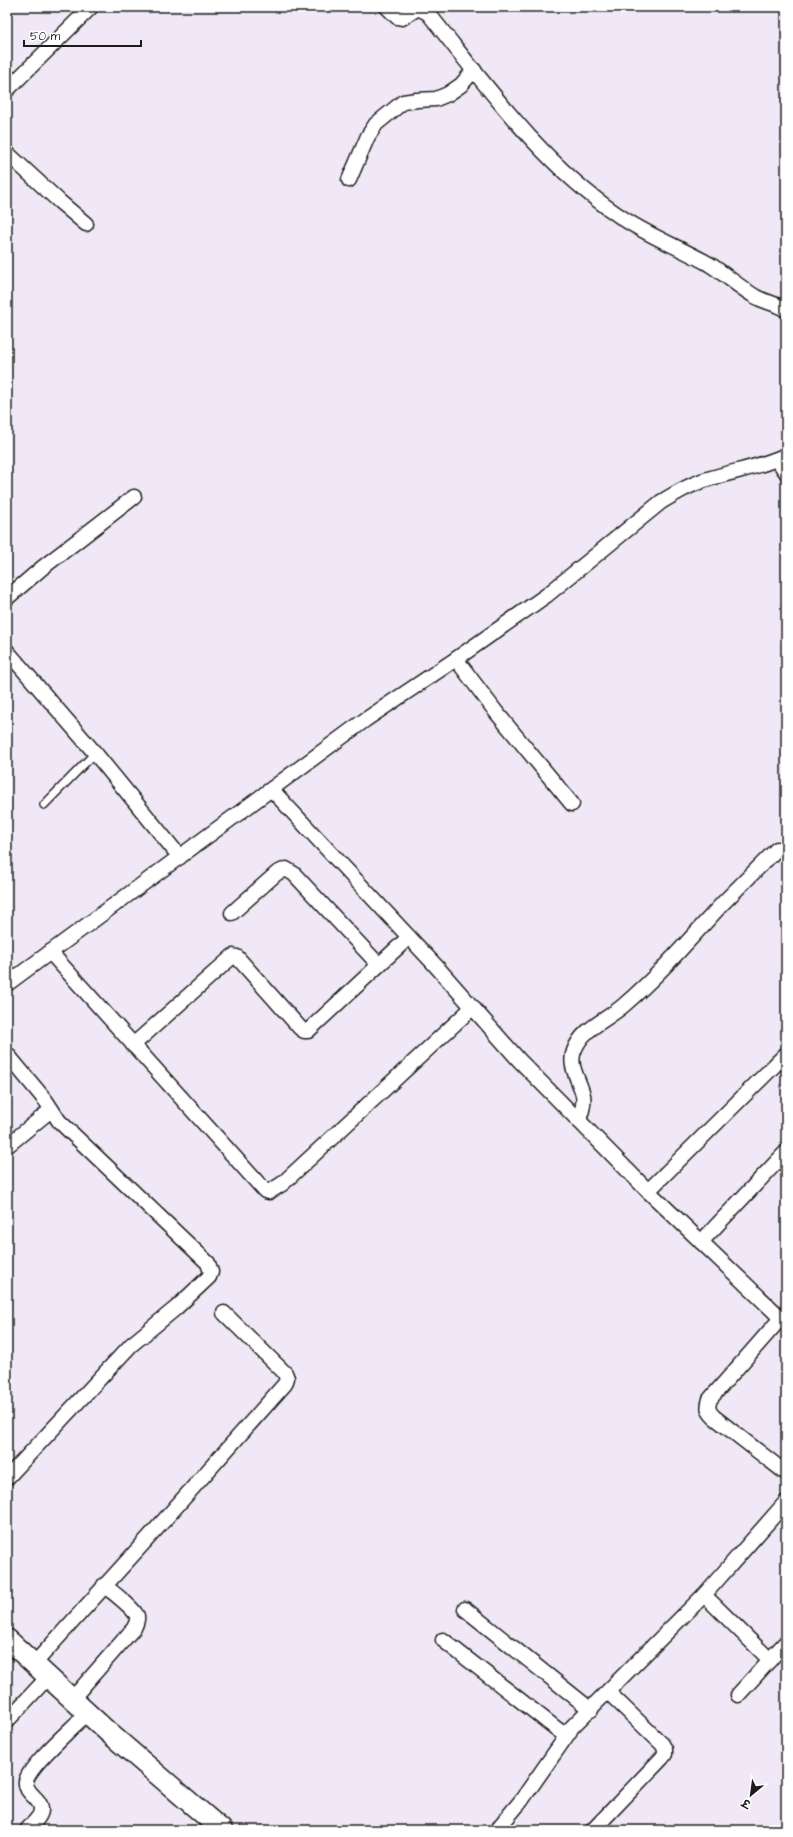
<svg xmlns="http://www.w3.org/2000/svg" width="793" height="1837" font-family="'Architects Daughter','Playpen Sans Deva',sans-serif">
  <rect width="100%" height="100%" fill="#f0e8f6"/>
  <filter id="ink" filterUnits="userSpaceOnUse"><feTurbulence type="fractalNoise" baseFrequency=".025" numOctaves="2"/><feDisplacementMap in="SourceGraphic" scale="8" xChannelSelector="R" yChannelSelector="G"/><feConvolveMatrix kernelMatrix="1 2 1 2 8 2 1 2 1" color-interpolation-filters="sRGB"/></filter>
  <g filter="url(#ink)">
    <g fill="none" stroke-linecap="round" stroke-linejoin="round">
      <!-- lane casing -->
      <g stroke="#1c1c1c" stroke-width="10">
        <g id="lane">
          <polyline points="774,461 786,478"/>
          <polyline points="44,805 95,753"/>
        </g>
      </g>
      <!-- street casing -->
      <g stroke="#1c1c1c" stroke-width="17">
        <g id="street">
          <path d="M387,7L397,17L402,18L418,8L428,13C486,85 541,163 618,215C646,235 679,247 709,264C725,274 739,287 756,297C765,302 778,304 786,310"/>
          <polyline points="7,90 91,7"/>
          <polyline points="7,153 60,202 86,224"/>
          <polyline points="349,180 368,136 376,124 403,102 417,100 436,99 448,94 461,85 474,70"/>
          <polyline points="7,598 42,568 134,497"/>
          <polyline points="7,651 95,753 180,857"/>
          <polyline points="456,659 496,712 572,804"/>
          <polyline points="272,790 436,966 519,1060 648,1191 781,1318 786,1314"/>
          <polyline points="232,913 277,873 286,869 294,874 379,965"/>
          <polyline points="50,952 265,1191 269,1192 282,1184 473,1007"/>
          <path d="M7,984L365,720L456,659L547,595L661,502C676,493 691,484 708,479C734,471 761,467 786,455"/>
          <polyline points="133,1045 233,956 237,957 300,1028 304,1031 308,1031 409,937"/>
          <polyline points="7,1054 46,1101 59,1121 208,1263 211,1272 209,1277 176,1308 131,1345 7,1478"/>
          <path d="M579,1121C581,1113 585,1104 583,1095C580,1081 568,1066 574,1051C583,1027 606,1021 624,1005C660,974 691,938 723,903C741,885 759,867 777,849"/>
          <polyline points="7,1146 51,1110"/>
          <polyline points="648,1191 786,1054"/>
          <polyline points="701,1242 786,1152"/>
          <path d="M781,1318L710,1399C707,1408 708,1411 714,1417L786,1473"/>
          <polyline points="704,1595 770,1660"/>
          <polyline points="465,1609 591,1710"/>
          <polyline points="443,1640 562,1733 566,1733 704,1595 786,1502"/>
          <polyline points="34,1664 159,1526 285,1384 287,1378 285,1373 224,1313"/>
          <polyline points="738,1695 786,1642"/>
          <path d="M72,1699L134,1628C136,1624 138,1620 137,1616C133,1607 112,1592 104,1585"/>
          <polyline points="7,1721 48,1677"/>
          <polyline points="500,1826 521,1801 570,1731"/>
          <path d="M27,1830C31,1825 41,1817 41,1810C42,1798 24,1794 26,1781C30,1764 74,1727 87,1713"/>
          <polyline points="593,1830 662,1758 665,1754 665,1749 662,1744 608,1692"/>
        </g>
      </g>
      <!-- secondary casing -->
      <g stroke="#1c1c1c" stroke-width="23">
        <polyline id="secondary" points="7,1639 108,1732 222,1830"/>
      </g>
      <!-- lane -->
      <use href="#lane" stroke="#fff" stroke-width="7"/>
      <!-- street -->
      <use href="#street" stroke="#fff" stroke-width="14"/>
      <!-- secondary -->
      <use href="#secondary" stroke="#fff" stroke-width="20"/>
    </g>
  </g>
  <!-- margin -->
  <rect width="793" height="1837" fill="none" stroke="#fff" stroke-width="24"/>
  <rect x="12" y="12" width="769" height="1813" fill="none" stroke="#1c1c1c" stroke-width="1.5" filter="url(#ink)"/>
  <!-- north arrow -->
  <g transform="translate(751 1795) rotate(209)" stroke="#ffffff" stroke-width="3" paint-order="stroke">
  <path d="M0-3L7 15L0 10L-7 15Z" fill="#1c1c1c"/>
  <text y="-6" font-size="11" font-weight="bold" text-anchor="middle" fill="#1c1c1c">उ</text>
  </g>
  <!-- scale -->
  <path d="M24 40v6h117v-6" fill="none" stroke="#1c1c1c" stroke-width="2"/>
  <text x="30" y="40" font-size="12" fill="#1c1c1c" stroke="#ffffff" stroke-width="3" paint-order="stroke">50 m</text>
</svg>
